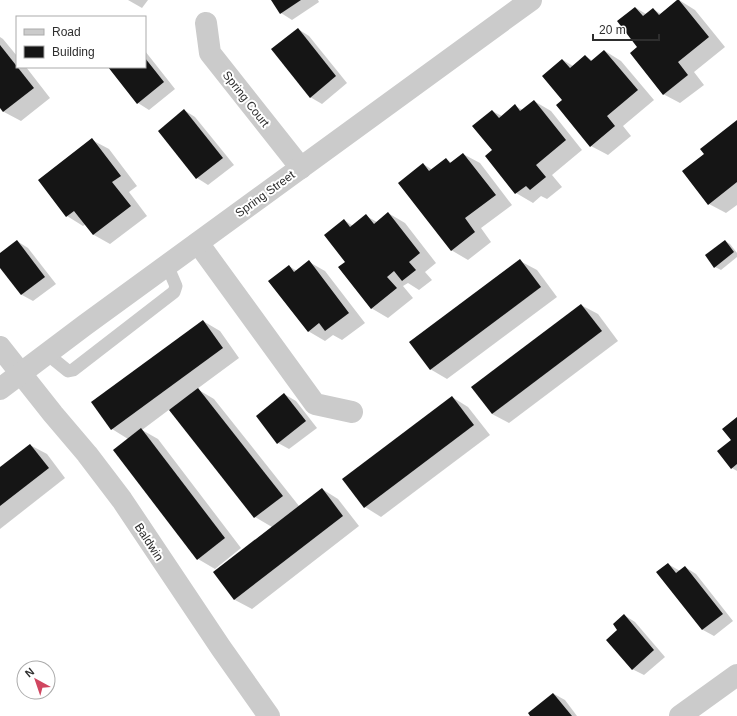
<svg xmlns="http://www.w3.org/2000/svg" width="737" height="716" font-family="Arial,sans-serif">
  <rect width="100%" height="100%" fill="#fff"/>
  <!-- shadow -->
  <g fill="#0003">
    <polygon points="128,0 148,0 142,8"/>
    <polygon points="272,0 318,0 319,2 292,20 281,13"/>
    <polygon points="679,0 695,10 725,47 694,72 704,85 680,103 663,94 639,47 636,8 646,14 653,9 661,14"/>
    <polygon points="298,29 309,36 347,83 322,104 310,97"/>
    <polygon points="0,37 3,39 17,56 17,67 26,67 50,98 21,121 4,112 0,107"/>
    <polygon points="145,51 175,89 149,110 138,103 109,67 145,67"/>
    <polygon points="605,51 621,61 654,100 623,126 631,136 608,155 591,146 563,100 563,60 573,66 585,56 593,61"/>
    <polygon points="534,101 551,111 582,150 552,175 562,187 547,199 541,196 533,203 516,193 493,150 492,111 502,116 515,106 523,110"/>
    <polygon points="184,110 195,117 234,165 208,185 197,178"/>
    <polygon points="737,121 737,205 726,213 709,204 705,154"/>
    <polygon points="92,140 109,149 137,186 129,192 147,216 110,244 94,235 86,224 83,226 67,216"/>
    <polygon points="463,154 480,163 512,205 481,228 491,242 468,260 451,250 423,164 433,170 446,159 452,163"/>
    <polygon points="388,213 405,223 436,263 425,272 432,280 419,290 408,283 403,286 413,298 388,318 371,308 346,262 344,220 353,226 366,216 377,222"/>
    <polygon points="17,241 28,248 56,284 33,301 22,295 0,266 0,254"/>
    <polygon points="725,241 730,244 737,253 737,257 721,270 715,267"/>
    <polygon points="520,261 537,270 557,297 447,379 430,369"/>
    <polygon points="309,262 325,271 365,323 342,340 333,335 325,341 308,331 289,266 297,271"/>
    <polygon points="581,305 598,314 618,341 509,423 492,414"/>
    <polygon points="203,321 220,331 239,358 197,389 214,399 299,506 322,489 338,499 359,526 252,609 235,600 214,573 272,527 255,517 170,409 142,430 158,439 241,548 215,569 198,559 128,439 112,429 92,402"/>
    <polygon points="284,394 296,401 317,428 289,449 278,443"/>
    <polygon points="452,397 468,407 490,435 381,517 365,507"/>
    <polygon points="737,418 737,471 732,468 732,440"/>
    <polygon points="30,445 47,454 65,478 0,529 0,468"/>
    <polygon points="668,564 680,571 685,567 696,574 733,621 714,636 703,630"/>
    <polygon points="624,615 635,622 665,657 644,675 632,669 619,630"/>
    <polygon points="554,694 565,700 577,716 532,716"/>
  </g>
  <!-- building -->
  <g fill="#151515">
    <polygon points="271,0 301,0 280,14"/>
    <polygon points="677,0 679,0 709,37 678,62 688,75 663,95 630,53 637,47 617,21 635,7 643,16 653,8 659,15"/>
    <polygon points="298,28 336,76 310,98 271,49"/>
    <polygon points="0,45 34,88 3,112 0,108"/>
    <polygon points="604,50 638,90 607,116 615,126 590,147 556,105 562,100 542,76 562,59 570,68 585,55 591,61"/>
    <polygon points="145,58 164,82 137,104 108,67 145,67"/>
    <polygon points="534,100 566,140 536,165 546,177 530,190 526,186 515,194 485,156 492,150 472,126 492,110 499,118 515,104 520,111"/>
    <polygon points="184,109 223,158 196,179 158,131"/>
    <polygon points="737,120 737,182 708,205 682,171 704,154 700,149"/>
    <polygon points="92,138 121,176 112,182 131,206 93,235 74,211 66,217 38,180"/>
    <polygon points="463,153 496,195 465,218 475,232 451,251 398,183 423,163 429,171 446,158 450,163"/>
    <polygon points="388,212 420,253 409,262 416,270 402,281 394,271 387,277 397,288 371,309 338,267 345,262 324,235 344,219 350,227 366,214 374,224"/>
    <polygon points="17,240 45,277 21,295 0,268 0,253"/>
    <polygon points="725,240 734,252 714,268 705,255"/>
    <polygon points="520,259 541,287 430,370 409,342"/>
    <polygon points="309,260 349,313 325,331 319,323 308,332 268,281 289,265 294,272"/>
    <polygon points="581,304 602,331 492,414 471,387"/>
    <polygon points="203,320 223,348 111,430 91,402"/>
    <polygon points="198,388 283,496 254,518 169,410"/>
    <polygon points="284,393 306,421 277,444 256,416"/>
    <polygon points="452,396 474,425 364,508 342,479"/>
    <polygon points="737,417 737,464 731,469 717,451 731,440 722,429"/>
    <polygon points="141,428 225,538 197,560 113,450"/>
    <polygon points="30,444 49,468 0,506 0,467"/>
    <polygon points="322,488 343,516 234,600 213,572"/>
    <polygon points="668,563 676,573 685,566 723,614 702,630 656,572"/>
    <polygon points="624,614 654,650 632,670 606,640 617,630 613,624"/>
    <polygon points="553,693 572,716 530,716 528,713"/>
  </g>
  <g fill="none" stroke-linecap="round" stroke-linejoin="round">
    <!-- service -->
    <polyline stroke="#cbcbcb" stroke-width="13" points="47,354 68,371 73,370 174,292 176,286 167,265"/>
    <!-- minor -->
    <g stroke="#cbcbcb" stroke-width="22">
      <polyline points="206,23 210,53 301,168"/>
      <polyline points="198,243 315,404 352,412"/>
      <polyline points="0,347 53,414 87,454 122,500 221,648 269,716"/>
      <polyline points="0,389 85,325 531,0"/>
      <polyline points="680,716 737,675"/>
    </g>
  </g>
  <g text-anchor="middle" stroke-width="4" stroke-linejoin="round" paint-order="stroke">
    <!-- street labels -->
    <g font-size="12" fill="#2e2e2e" stroke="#fff">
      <text transform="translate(246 99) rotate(52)" y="4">Spring Court</text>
      <text transform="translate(265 194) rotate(-36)" y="4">Spring Street</text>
      <text transform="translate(149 542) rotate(57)" y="4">Baldwin</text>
    </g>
  </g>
  <!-- legend -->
  <rect x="16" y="16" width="130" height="52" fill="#ffffff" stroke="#ababab"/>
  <rect x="24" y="29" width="20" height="6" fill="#cbcbcb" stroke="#ababab"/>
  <text x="52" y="36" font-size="12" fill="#2e2e2e">Road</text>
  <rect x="24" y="46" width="20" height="12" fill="#151515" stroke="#ababab"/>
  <text x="52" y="56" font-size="12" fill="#2e2e2e">Building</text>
  <!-- north arrow -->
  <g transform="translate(36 680) rotate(320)"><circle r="19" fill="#ffffff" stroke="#ababab"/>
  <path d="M0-3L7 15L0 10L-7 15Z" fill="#d04660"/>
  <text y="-6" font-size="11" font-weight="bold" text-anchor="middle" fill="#2e2e2e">N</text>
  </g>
  <!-- scale -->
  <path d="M593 34v6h66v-6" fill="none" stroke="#2e2e2e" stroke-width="2"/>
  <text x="599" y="34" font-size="12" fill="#2e2e2e" stroke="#ffffff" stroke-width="3" paint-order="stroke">20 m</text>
</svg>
